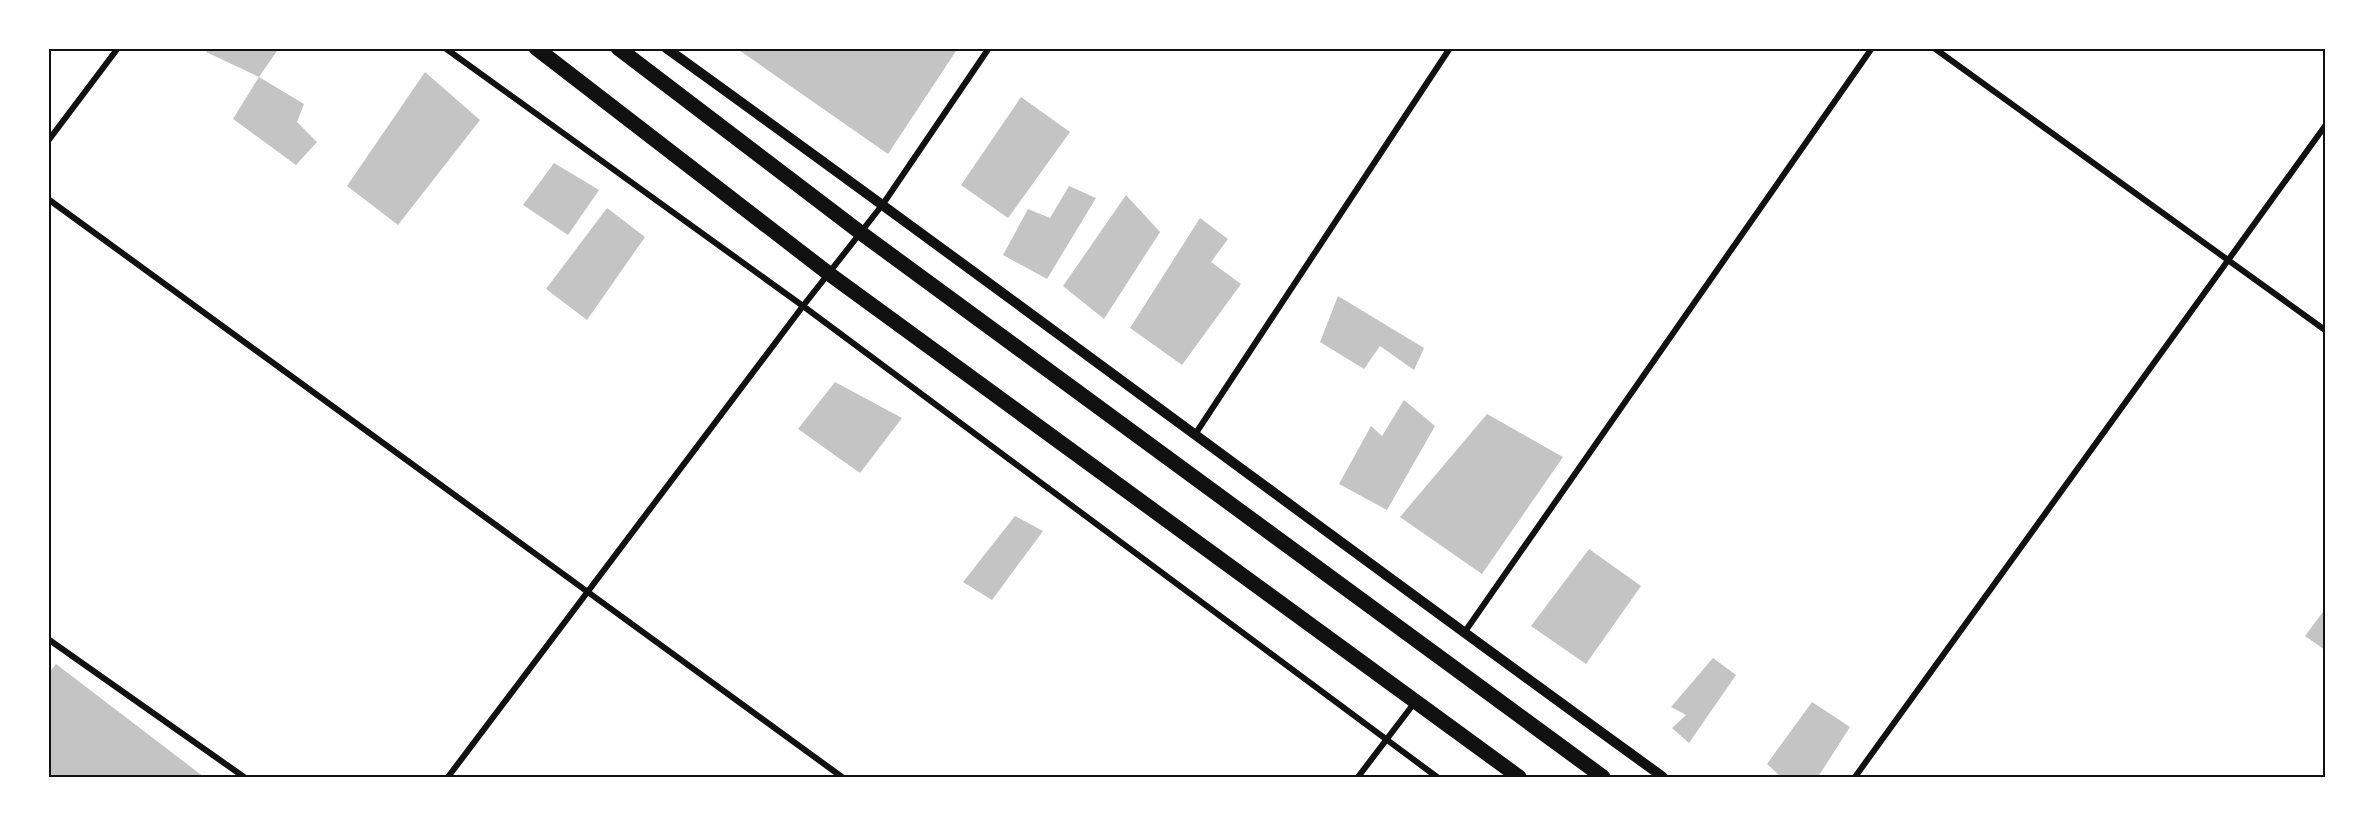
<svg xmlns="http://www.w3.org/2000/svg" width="2373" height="825" font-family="'Work Sans',sans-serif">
  <rect width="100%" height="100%" fill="#fff"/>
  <!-- building -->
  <g fill="#c4c4c4">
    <polygon points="210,48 279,48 259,77 206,52"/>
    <polygon points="736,48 958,48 888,154"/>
    <polygon points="425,72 480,120 398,225 347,186"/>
    <polygon points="259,77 304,104 297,122 317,142 296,165 233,119"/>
    <polygon points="1021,97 1070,132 1008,218 961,185"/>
    <polygon points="554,163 599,190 568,235 523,205"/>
    <polygon points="1069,186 1096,198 1047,279 1003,255 1028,209 1050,218"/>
    <polygon points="1126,195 1160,232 1104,319 1063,286"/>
    <polygon points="607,208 645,237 587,320 546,289"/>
    <polygon points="1200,218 1228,239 1211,262 1241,284 1182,365 1130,328"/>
    <polygon points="1338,296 1424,348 1414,370 1380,346 1364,369 1320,342"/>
    <polygon points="835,382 902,418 860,473 798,429"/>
    <polygon points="1404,400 1435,426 1387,510 1339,484 1371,426 1382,436"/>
    <polygon points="1487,414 1563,457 1482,574 1400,517"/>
    <polygon points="1015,516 1043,531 992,600 963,582"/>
    <polygon points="1589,549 1641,586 1586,664 1531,626"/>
    <polygon points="2325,609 2325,650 2305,636"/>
    <polygon points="1713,658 1736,675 1689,743 1672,728 1686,715 1671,707"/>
    <polygon points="56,664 204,777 48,777 48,674"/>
    <polygon points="1812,702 1850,727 1818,777 1781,777 1767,764"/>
  </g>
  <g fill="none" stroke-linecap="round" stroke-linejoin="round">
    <!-- minor -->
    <g stroke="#111" stroke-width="6">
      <polyline points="445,48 803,306 1437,777"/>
      <polyline points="1934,48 2325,330"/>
      <polyline points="48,141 118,48"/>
      <polyline points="48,199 842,777"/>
      <polyline points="1196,433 1450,48"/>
      <polyline points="1464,633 1872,48"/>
      <polyline points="48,639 244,777"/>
      <polyline points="448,777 803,306 883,204 989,48"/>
      <polyline points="1358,777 1415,702"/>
      <polyline points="1855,777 2325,126"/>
    </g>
    <!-- tertiary -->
    <path stroke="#111" stroke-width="10" d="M666,48C1000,288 1329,536 1663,777"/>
    <!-- primary -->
    <g stroke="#111" stroke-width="15">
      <polyline points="536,48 828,273 1519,777"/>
      <polyline points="618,48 861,233 1603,777"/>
    </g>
  </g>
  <!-- border -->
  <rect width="2373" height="825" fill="none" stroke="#ffffff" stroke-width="99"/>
  <rect x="50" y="50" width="2274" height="726" fill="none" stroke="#111" stroke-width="2"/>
</svg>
